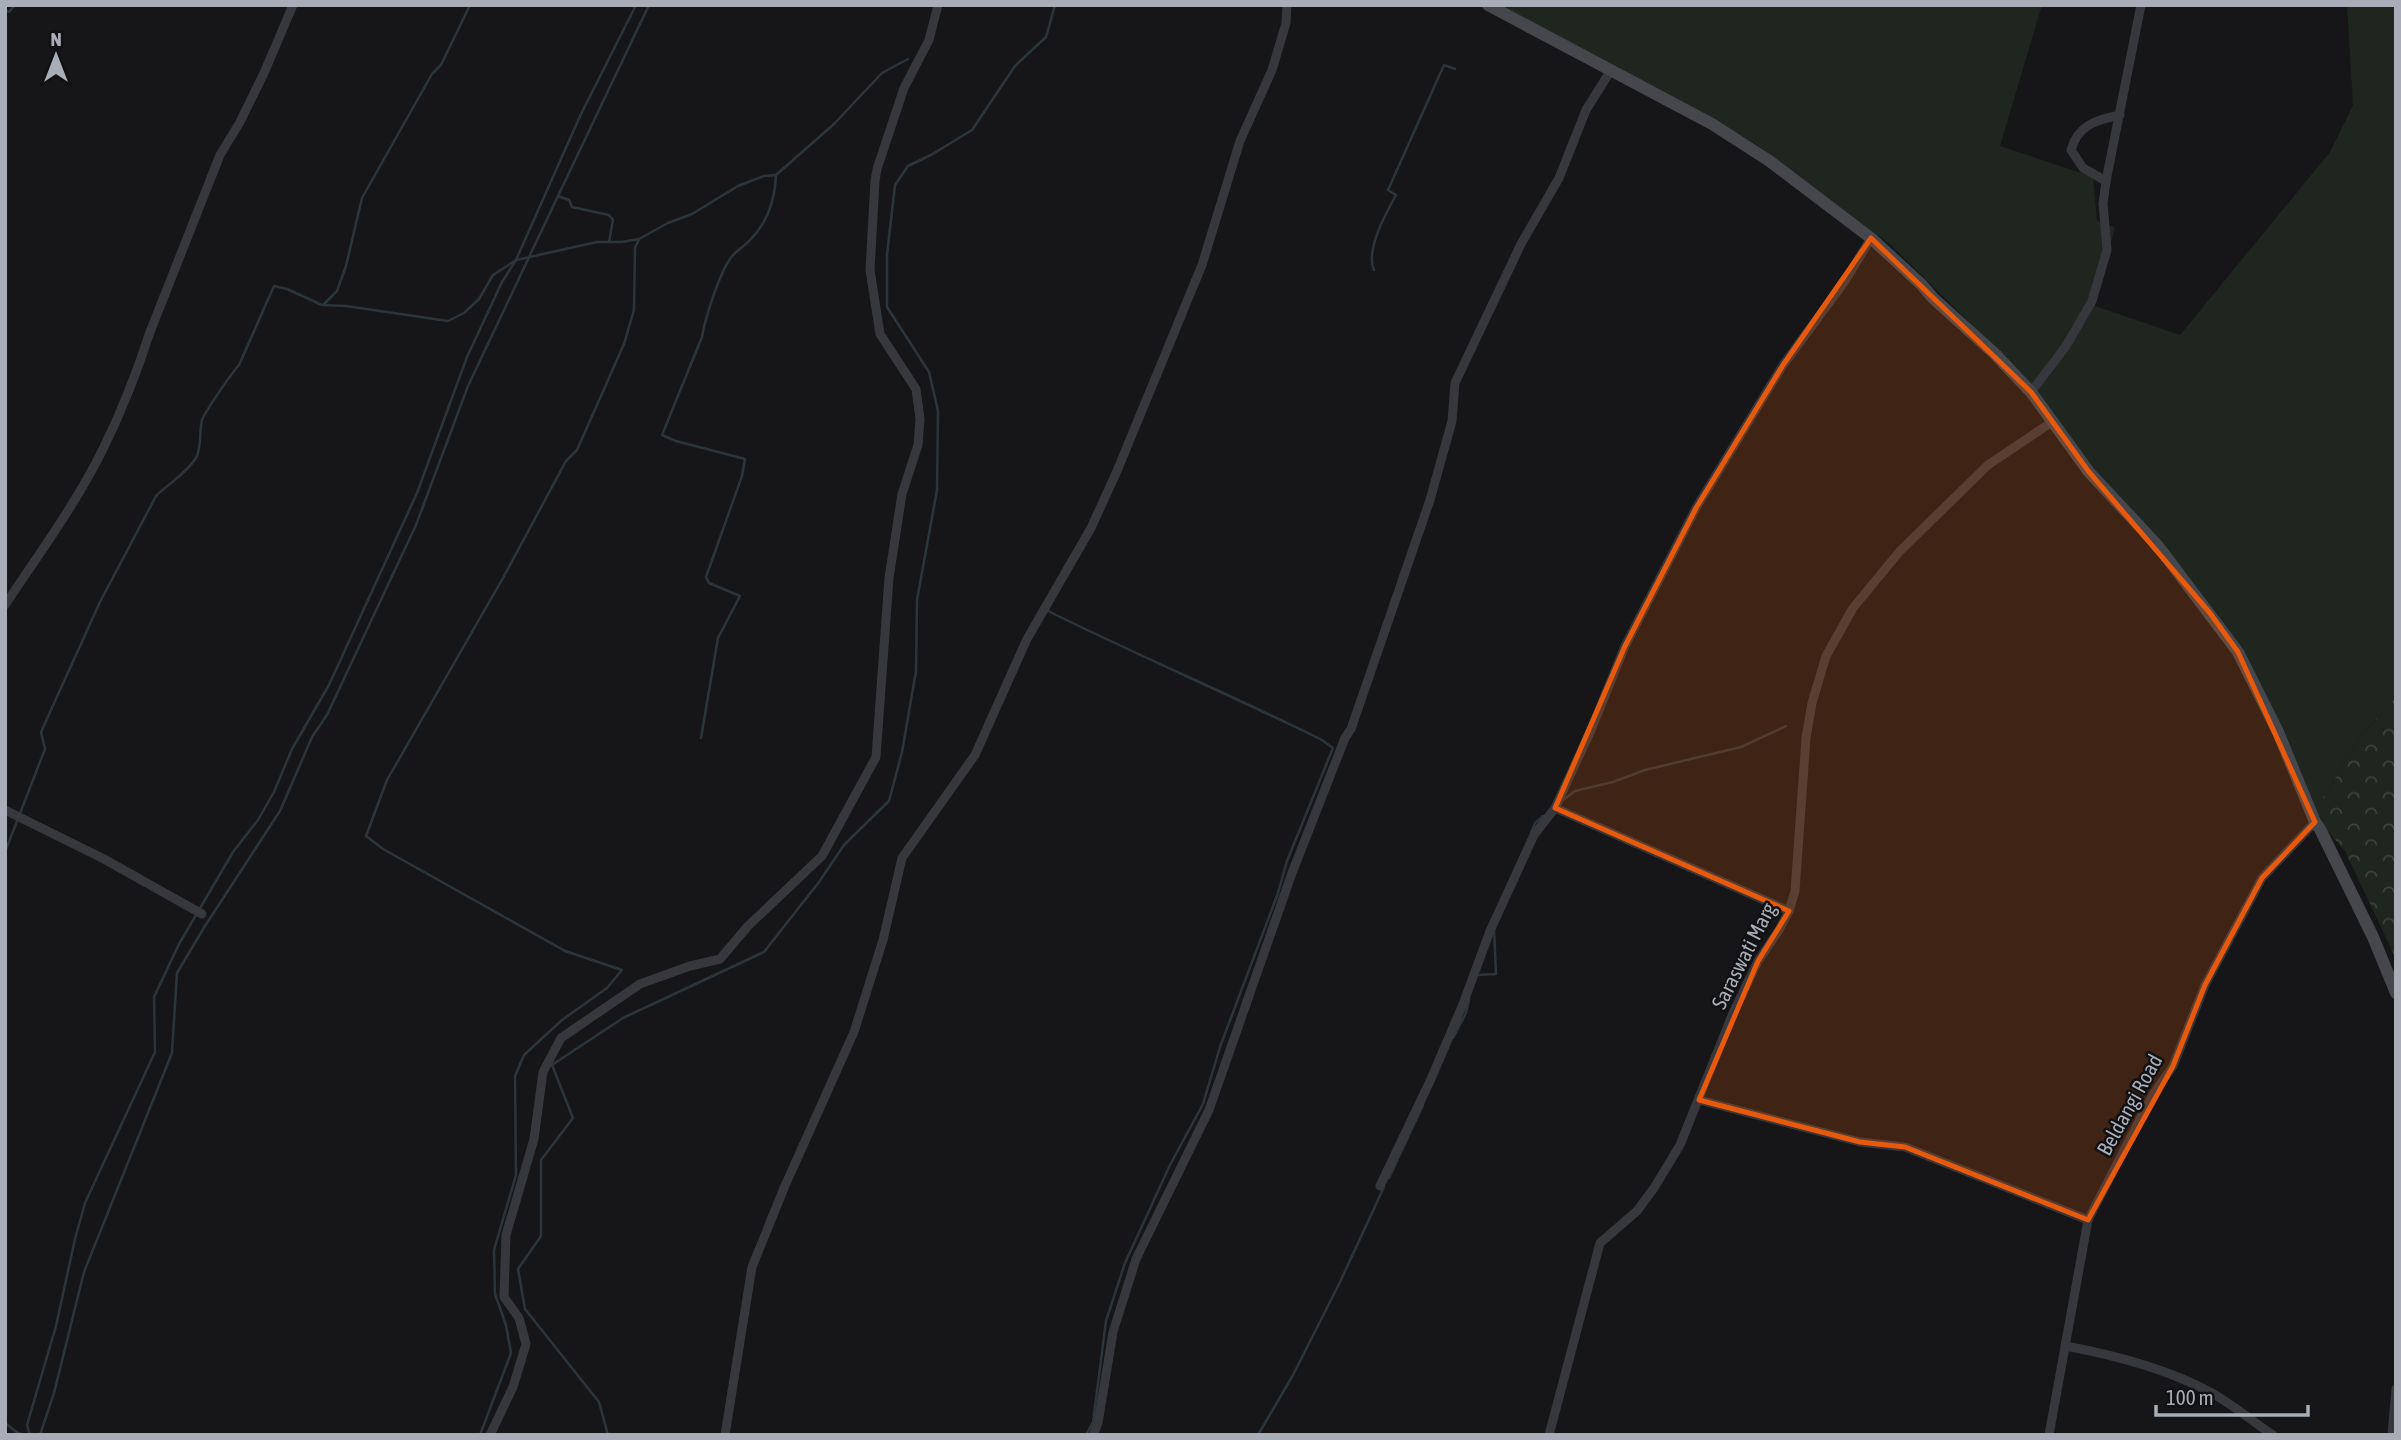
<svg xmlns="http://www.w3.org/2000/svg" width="2401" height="1440" font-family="'Asap Condensed',sans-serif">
  <defs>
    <pattern id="forest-crowns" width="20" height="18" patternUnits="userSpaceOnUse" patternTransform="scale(1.75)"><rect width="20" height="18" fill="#1e261f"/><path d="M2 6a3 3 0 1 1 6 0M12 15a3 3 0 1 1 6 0" fill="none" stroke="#3c433d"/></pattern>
  </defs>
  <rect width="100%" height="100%" fill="#161618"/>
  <!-- grass -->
  <polygon fill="#1e261f" points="1488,5 2042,5 2000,146 2093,177 2097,221 2115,227 2095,306 2180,335 2330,152 2353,105 2347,5 2396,5 2396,697 2361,736 2313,814 2251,672 2185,577 1976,329 1891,245 1757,145 1685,103"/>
  <!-- forest -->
  <polygon fill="url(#forest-crowns)" points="2396,697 2396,959 2345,851 2313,814 2361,736"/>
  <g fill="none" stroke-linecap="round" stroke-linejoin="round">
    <!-- stream -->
    <g stroke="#2c353c" stroke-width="2.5">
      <polyline points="5,10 9,12 15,5"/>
      <polyline points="609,242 613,220 609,215 572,207 569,200 558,196 649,5"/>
      <path d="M1374,270C1365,251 1386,213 1396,195L1388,190L1444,65L1455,69"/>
      <polyline points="324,304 337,291 346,266 362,198 432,74 441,65 470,5"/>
      <path d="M1048,611C1139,656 1231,695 1322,740L1333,748L1287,861L1278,893L1220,1047L1203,1104L1170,1165L1125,1263L1106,1321L1093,1422L1086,1435"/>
      <path d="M701,738L718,638L740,596L709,583L706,577L742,476L745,459L676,441L662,435L702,337C705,318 719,275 730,259C734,252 744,247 750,240C767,223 775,199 776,175"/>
      <polyline points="1562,801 1575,791 1613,782 1645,770 1741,747 1786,726"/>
      <polyline points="1531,833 1535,823 1543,816"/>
      <path d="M5,852L45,749L41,732L100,602L156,496C169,483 186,474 196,458C202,447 199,432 202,420C206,410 231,374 239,365L274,286L287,289L322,305L346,306L448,321L464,313L479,299L493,275L516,260L597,242H622L639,239L668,223L692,214L738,186L764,176L776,175L834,124L882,73L908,59"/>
      <polyline points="1477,975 1496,974 1494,929"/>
      <polyline points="1453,1038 1466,1013 1469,1000"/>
      <polyline points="1389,1178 1423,1105"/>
      <polyline points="5,1423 18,1433 24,1435"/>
      <polyline points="30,1435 27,1425 56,1326 75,1239 85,1203 155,1052 154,997 179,944 233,852 258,820 274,792 292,749 329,685 417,493 467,357 502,282 516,260 581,114 636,5"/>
      <polyline points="40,1435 54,1393 84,1272 172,1053 177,973 205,926 280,811 312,737 327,715 416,525 468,386 558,196"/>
      <polyline points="480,1435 511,1353 506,1325 495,1294 494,1250 516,1175 515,1076 524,1055 562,1020 607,988 622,970 565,951 383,849 366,836 387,780 503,578 566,461 577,450 624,344 634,310 635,248 639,239"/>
      <polyline points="608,1435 599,1402 525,1309 518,1269 541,1236 541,1160 573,1118 552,1065 623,1018 764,952 819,882 844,845 889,801 902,752 916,671 917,600 937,490 938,411 929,372 887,307 887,255 895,185 908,166 931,155 972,130 1015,66 1046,37 1055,5"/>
      <polyline points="1258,1435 1293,1375 1340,1282 1384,1187"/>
    </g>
    <!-- street -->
    <g stroke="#37383d" stroke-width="9">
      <path d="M2106,181L2083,168L2071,150C2078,125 2096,120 2120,115"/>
      <polyline points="2031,392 2066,346 2092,301 2107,250 2103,204 2106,181 2141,5"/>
      <path d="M5,605C39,554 75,505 102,451C121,413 137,372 150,332L220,155L240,122L264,73L293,5"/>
      <polyline points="1555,808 1789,911"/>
      <polyline points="5,810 104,859 202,914"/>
      <polyline points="1699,1100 1860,1142 1905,1147 2088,1220"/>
      <polyline points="1380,1186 1431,1079 1463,1004 1490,931 1534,835 1555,808 1591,730 1625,646 1696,508 1783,365 1845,281 1871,238"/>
      <path d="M2065,1346C2115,1355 2165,1368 2210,1392C2232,1404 2252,1421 2273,1435"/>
      <polyline points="490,1435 513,1387 526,1344 519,1318 504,1297 506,1235 534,1139 543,1072 561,1038 640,984 690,966 720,959 748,926 822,856 876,757 889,578 902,494 918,445 920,419 916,389 880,334 870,270 875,181 877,169 904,88 929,40 938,5"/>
      <polyline points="725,1435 752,1267 784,1188 854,1032 883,940 902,858 975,755 1027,639 1091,528 1117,471 1202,265 1240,141 1272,70 1286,23 1287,5"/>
      <polyline points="1093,1435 1098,1423 1113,1332 1136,1259 1209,1110 1292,873 1345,738 1351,729 1430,500 1452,421 1455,383 1521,244 1559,178 1586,110 1611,70"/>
      <polyline points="1549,1435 1600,1243 1637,1211 1654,1188 1680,1145 1733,1013 1758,961 1779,930 1789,911 1795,891 1806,738 1812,703 1826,656 1853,608 1900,551 1988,465 2052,422"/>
      <polyline points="2049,1435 2088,1220 2152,1096 2173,1066 2205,985 2262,878 2315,822"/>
      <polyline points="2392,1435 2396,1389"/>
    </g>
    <!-- secondary -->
    <polyline stroke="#45474d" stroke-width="12" points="1488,5 1712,124 1768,160 1871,238 1922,285 1933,298 1995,354 2031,392 2089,472 2158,546 2238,652 2278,732 2315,822 2320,829 2373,937 2396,993"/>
  </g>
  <!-- marked area -->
  <path fill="#e8590c" fill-opacity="0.2" stroke="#e8590c" stroke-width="5" stroke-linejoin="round" d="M1871,238L2031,392L2089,472L2210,613L2238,652L2315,822L2262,878L2205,985L2173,1066L2088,1220L1905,1147L1860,1142L1699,1100L1758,961L1789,911L1555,808L1625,646L1696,508L1783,365Z"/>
  <g text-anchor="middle" stroke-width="5" stroke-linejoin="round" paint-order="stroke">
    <!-- street labels -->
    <g font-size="21" fill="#a8adb8" stroke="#111113">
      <text transform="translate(1744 956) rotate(-63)" y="7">Saraswati Marg</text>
      <text transform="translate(2130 1105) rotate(-61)" y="7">Beldangi Road</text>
    </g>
  </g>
  <!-- border -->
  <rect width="2401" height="1440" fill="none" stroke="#a8adb8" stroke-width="14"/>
  <!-- north arrow -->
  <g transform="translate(56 56)" stroke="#111113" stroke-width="5" paint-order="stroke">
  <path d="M0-5L12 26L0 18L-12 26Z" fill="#a8adb8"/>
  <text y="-10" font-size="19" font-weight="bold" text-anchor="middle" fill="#a8adb8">N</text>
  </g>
  <!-- scale -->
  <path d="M2156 1405v10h152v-10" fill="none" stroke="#a8adb8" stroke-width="3.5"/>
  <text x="2166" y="1405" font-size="21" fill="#a8adb8" stroke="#111113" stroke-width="5" paint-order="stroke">100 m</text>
</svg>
